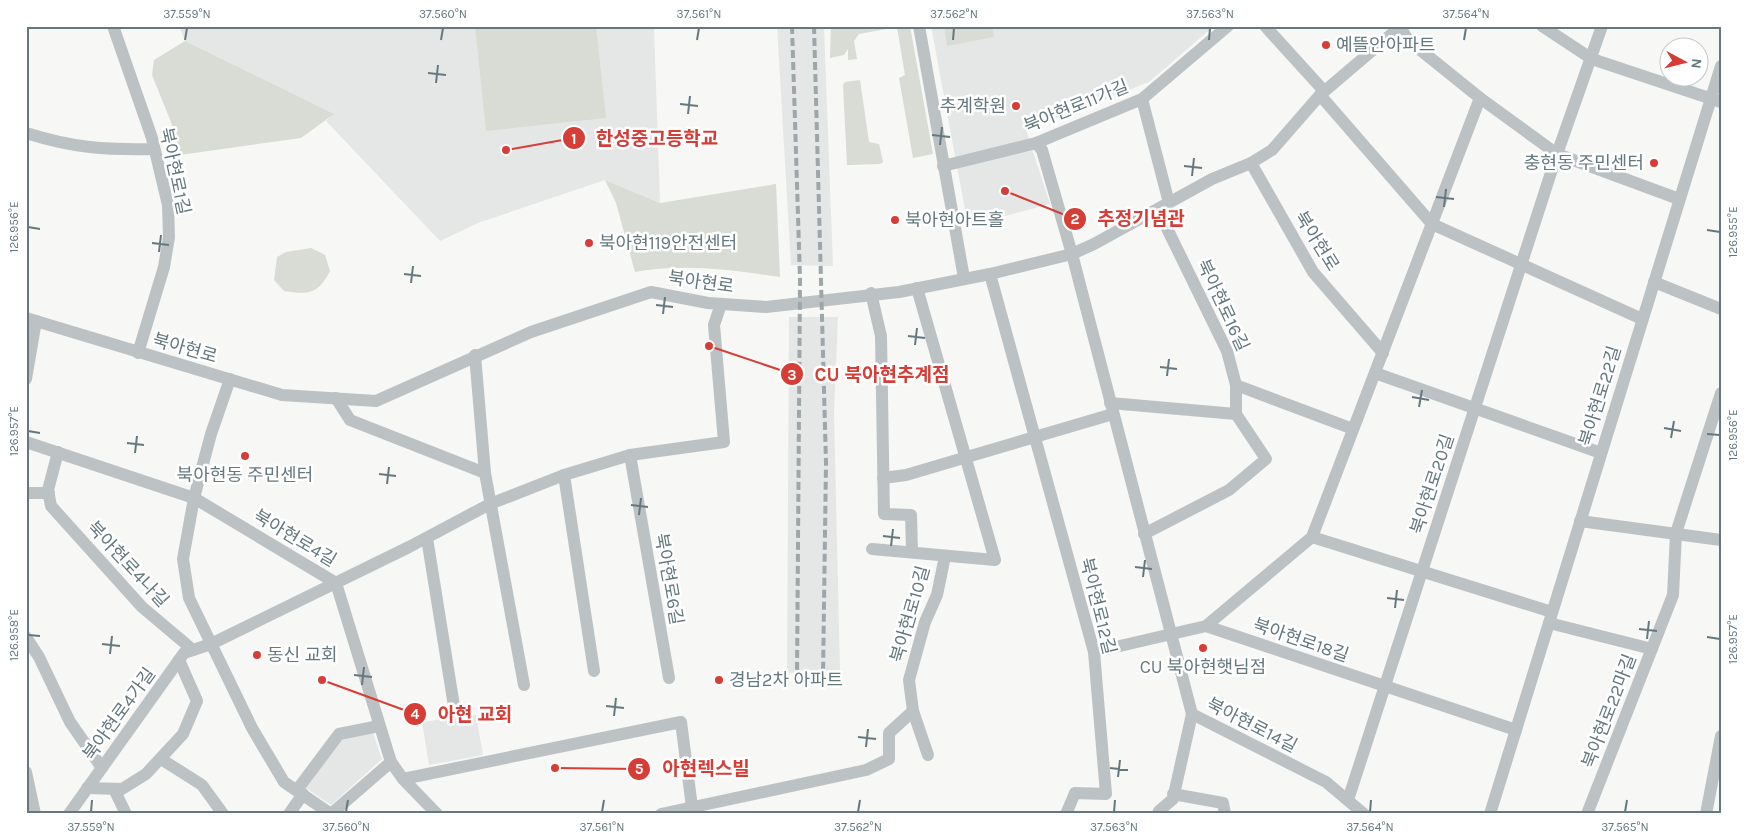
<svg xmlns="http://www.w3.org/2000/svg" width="1747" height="840" font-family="Karla,'Noto Sans KR',sans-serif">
  <rect width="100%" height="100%" fill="#f7f7f5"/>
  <!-- built -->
  <g fill="#e5e7e6">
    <polygon points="179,26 654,26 660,203 605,180 478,223 440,241 326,121 333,114 185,41"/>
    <polygon points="777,26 824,26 833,266 791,265"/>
    <polygon points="931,26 1214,26 1149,82 1026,130 1050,204 968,226"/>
    <polygon points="789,317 838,317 834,412 840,670 787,673"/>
    <polygon points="476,715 483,755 429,765 422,722"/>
    <polygon points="373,733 382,759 331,805 306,788 342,738"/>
  </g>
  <!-- green -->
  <g fill="#d8dcd4">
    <polygon points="475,26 596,26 606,118 486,131"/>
    <polygon points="831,26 910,26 933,154 913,158 899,78 905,75 897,27 859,34 854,41 857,59 848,60 848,49 844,55 830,58"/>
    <polygon points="944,26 992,26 994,37 947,46"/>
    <polygon points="185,41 334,114 301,138 180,155 171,122 152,75 154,60"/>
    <polygon points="860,80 869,142 879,144 883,162 880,164 847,165 843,85 845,82"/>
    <path d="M605,180L660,203L776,184L780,277C731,270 684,263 635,272L616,203Z"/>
    <path d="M311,248L325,255L330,271C318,294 309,295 284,291L274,280L277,257L286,252Z"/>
  </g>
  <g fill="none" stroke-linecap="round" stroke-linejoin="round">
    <!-- minor -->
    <g stroke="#bcc2c4" stroke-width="12">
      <polyline points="113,26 152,138 168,205 169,237 164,267 138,353"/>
      <polyline points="919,26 964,278"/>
      <polyline points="1265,26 1324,91"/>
      <polyline points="1542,26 1592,59 1721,102"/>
      <polyline points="1400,27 1408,40 1480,98 1557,154 1679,199"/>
      <polyline points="1320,95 1432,224 1642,319"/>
      <polyline points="1142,99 1169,203"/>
      <path d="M26,133C74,148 105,150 154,149"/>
      <polyline points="1036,143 1042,150 1072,254 1192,714 1326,782 1364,814"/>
      <polyline points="1251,163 1313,272 1383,353"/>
      <polyline points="943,166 1036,143 1142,99 1228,26"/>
      <polyline points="1158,210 1227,351 1236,385 1353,429"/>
      <polyline points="990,274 1094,652 1106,794 1075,793 1066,814"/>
      <polyline points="1654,282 1721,309"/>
      <polyline points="871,293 881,336 884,514 911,515 912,551"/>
      <polyline points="26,318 282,395 376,401 531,332 651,292 708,303 766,307 899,292 990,274 1072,254 1094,244 1212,179 1251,163 1272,150 1320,95 1401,26"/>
      <polyline points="475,355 485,473 524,685"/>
      <polyline points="1375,373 1601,453"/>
      <polyline points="26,379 36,321"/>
      <polyline points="230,379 211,434 194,498 183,559 189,598 252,728 284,782 331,814"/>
      <polyline points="336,398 350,420 485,473"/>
      <polyline points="1110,403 1236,414"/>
      <polyline points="26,442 194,498 336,583"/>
      <polyline points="58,452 48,490 51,506 142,607 193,650"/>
      <polyline points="630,455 669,678"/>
      <polyline points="564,475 594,671"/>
      <polyline points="883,478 906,475 1113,414"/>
      <polyline points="26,493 49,493"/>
      <polyline points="1580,521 1721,540"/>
      <polyline points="1144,534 1229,490 1266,459 1236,414 1236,385"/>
      <polyline points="1312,537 1552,612"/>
      <polyline points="427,538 454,706"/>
      <polyline points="872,549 995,560 917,288"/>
      <polyline points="336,583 391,762 403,779 437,814"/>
      <polyline points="1549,623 1652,649"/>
      <polyline points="1206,626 1516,730"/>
      <polyline points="26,637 39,657 70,722 102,768"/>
      <polyline points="1094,652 1206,626 1312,537 1480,98"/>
      <polyline points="928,755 913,711 909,680 925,622 937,595 945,556"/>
      <polyline points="161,759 202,785 223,814"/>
      <polyline points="26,772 35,814"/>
      <polyline points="403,779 681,722 692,807"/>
      <polyline points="87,788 122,789 146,774 183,734 197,701 179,660"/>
      <polyline points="114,789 126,814"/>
      <polyline points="297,790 339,734 379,726"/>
      <polyline points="1173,794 1223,803 1225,814"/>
      <polyline points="1348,800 1557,154 1602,26"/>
      <polyline points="69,814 184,653 211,644 409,547 490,504 564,475 630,455 724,442 714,325 721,304"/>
      <polyline points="289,814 303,794"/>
      <polyline points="331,814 391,762"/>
      <polyline points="661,814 866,770 889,759 889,733 913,711"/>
      <polyline points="1158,814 1159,811 1173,799 1192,714"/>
      <polyline points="1490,814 1721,66"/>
      <polyline points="1587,814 1673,595 1676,533 1721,393"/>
      <polyline points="1706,814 1721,736"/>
    </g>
    <!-- rail -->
    <g stroke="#9da6a9" stroke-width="4" stroke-dasharray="8 4" stroke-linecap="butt">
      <polyline points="792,26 800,279 797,676"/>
      <polyline points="814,26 826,463 823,676"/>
    </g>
  </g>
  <!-- ticks -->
  <path fill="none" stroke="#65787e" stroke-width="2" d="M185,40L187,28M441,40L443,28M697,40L699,28M953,40L954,28M1209,40L1210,28M1464,40L1466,28M428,73L446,75M436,83L438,65M680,104L698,106M688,114L690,96M932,135L950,137M940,145L942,127M1184,166L1202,168M1192,176L1194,158M1436,197L1454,199M1444,207L1446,189M28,227L40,229M1707,230L1720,232M152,243L169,245M159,252L161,235M404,274L421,276M411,283L413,266M656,305L673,307M663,314L665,297M908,336L925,338M915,345L917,328M1160,367L1177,369M1167,376L1169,359M1412,397L1429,400M1419,407L1422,390M1664,428L1681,431M28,431L40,433M1707,434L1720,435M1671,438L1674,421M127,443L144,445M135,453L137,436M379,474L396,476M387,484L389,467M631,505L648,507M639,515L641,498M883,536L900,538M891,546L893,529M1135,567L1152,569M1143,577L1145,560M1387,598L1404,600M1395,608L1397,590M1639,629L1657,631M28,635L40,636M1707,637L1720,639M1647,639L1649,621M102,644L120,646M110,654L112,636M354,675L372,677M362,685L364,667M606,706L624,708M614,716L616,698M858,737L876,739M866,747L868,729M1110,768L1128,770M1118,777L1120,760M91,812L92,800M346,812L348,800M602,812L604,800M858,812L860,800M1114,812L1115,800M1370,812L1371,800M1625,812L1627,800"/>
  <!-- markers -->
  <g fill="#d63d36" stroke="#fff" stroke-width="2">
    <circle cx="1326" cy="45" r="5"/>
    <circle cx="1016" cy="106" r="5"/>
    <circle cx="1654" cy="163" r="5"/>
    <circle cx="895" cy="220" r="5"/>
    <circle cx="589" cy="243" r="5"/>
    <circle cx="245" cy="456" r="5"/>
    <circle cx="1203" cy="648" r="5"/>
    <circle cx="257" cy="655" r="5"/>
    <circle cx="719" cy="680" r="5"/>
  </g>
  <g text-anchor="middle" stroke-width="5" stroke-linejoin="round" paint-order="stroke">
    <!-- poi labels -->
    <g font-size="18" fill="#65787e" stroke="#fff" text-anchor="start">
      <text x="1336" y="51">예뜰안아파트</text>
      <text x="1006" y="112" text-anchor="end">추계학원</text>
      <text x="1644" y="169" text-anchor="end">충현동 주민센터</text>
      <text x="905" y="226">북아현아트홀</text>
      <text x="599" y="249">북아현119안전센터</text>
      <text x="245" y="481" text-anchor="middle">북아현동 주민센터</text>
      <text x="267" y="661">동신 교회</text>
      <text x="1203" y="673" text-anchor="middle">CU 북아현햇님점</text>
      <text x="729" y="686">경남2차 아파트</text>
    </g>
    <!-- street labels -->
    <g font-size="18" fill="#65787e" stroke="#fff">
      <text transform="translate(1076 106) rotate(-22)" y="6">북아현로11가길</text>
      <text transform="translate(175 171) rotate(78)" y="6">북아현로1길</text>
      <text transform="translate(1317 241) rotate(58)" y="6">북아현로</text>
      <text transform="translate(701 282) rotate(8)" y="6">북아현로</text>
      <text transform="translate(1223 305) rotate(65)" y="6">북아현로16길</text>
      <text transform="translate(185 348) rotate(16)" y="6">북아현로</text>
      <text transform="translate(1600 396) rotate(-73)" y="6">북아현로22길</text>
      <text transform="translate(1432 484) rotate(-72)" y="6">북아현로20길</text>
      <text transform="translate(295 538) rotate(31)" y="6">북아현로4길</text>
      <text transform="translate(128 564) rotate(47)" y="6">북아현로4나길</text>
      <text transform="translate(669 579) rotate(80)" y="6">북아현로6길</text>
      <text transform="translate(1098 606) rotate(76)" y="6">북아현로12길</text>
      <text transform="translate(910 614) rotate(-74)" y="6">북아현로10길</text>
      <text transform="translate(1301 640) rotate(19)" y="6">북아현로18길</text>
      <text transform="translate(1609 711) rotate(-69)" y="6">북아현로22마길</text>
      <text transform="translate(119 714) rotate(-54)" y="6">북아현로4가길</text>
      <text transform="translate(1252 725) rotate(27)" y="6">북아현로14길</text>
    </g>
  </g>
  <!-- callouts -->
  <path fill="none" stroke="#d63d36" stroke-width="2" d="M506 150L574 138M1005 191L1075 219M709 346L792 374M322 680L415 714M555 768L639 769"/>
  <g fill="#d63d36" stroke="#fff" stroke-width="2">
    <circle cx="506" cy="150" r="5"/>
    <circle cx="1005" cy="191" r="5"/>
    <circle cx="709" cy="346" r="5"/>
    <circle cx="322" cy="680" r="5"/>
    <circle cx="555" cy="768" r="5"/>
    <circle cx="574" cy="138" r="12"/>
    <circle cx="1075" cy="219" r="12"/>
    <circle cx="792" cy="374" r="12"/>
    <circle cx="415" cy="714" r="12"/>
    <circle cx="639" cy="769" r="12"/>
  </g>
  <g font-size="15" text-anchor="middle" font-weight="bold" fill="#fff">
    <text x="574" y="144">1</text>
    <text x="1075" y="224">2</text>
    <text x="792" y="380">3</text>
    <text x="415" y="719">4</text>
    <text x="639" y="774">5</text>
  </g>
  <g font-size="19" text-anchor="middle" font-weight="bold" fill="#d63d36" stroke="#fff" stroke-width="5" stroke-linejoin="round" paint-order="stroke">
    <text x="657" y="145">한성중고등학교</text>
    <text x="1141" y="225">추정기념관</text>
    <text x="882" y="381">CU 북아현추계점</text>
    <text x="475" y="721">아현 교회</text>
    <text x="706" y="775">아현렉스빌</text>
  </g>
  <!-- border -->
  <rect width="1747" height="840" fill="none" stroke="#ffffff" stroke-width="55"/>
  <!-- north arrow -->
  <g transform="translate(1684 62) rotate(97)"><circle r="24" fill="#ffffff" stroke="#c1c9cb"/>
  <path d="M0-4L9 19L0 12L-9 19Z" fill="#d63d36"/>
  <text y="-8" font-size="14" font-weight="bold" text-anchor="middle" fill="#65787e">N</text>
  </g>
  <rect x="28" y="28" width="1692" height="784" fill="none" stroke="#65787e" stroke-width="2"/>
  <g font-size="12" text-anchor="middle" fill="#65787e">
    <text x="187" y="18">37.559°N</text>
    <text x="443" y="18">37.560°N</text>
    <text x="699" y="18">37.561°N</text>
    <text x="954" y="18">37.562°N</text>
    <text x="1210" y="18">37.563°N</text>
    <text x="1466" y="18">37.564°N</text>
    <text transform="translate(14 227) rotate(-90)" y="4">126.956°E</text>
    <text transform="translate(1733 232) rotate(-90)" y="4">126.955°E</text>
    <text transform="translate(14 431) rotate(-90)" y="4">126.957°E</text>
    <text transform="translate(1733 435) rotate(-90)" y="4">126.956°E</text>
    <text transform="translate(14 635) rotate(-90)" y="4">126.958°E</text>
    <text transform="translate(1733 639) rotate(-90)" y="4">126.957°E</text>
    <text x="91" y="831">37.559°N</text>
    <text x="346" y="831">37.560°N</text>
    <text x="602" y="831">37.561°N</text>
    <text x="858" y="831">37.562°N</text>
    <text x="1114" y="831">37.563°N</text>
    <text x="1370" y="831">37.564°N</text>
    <text x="1625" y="831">37.565°N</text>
  </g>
</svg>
